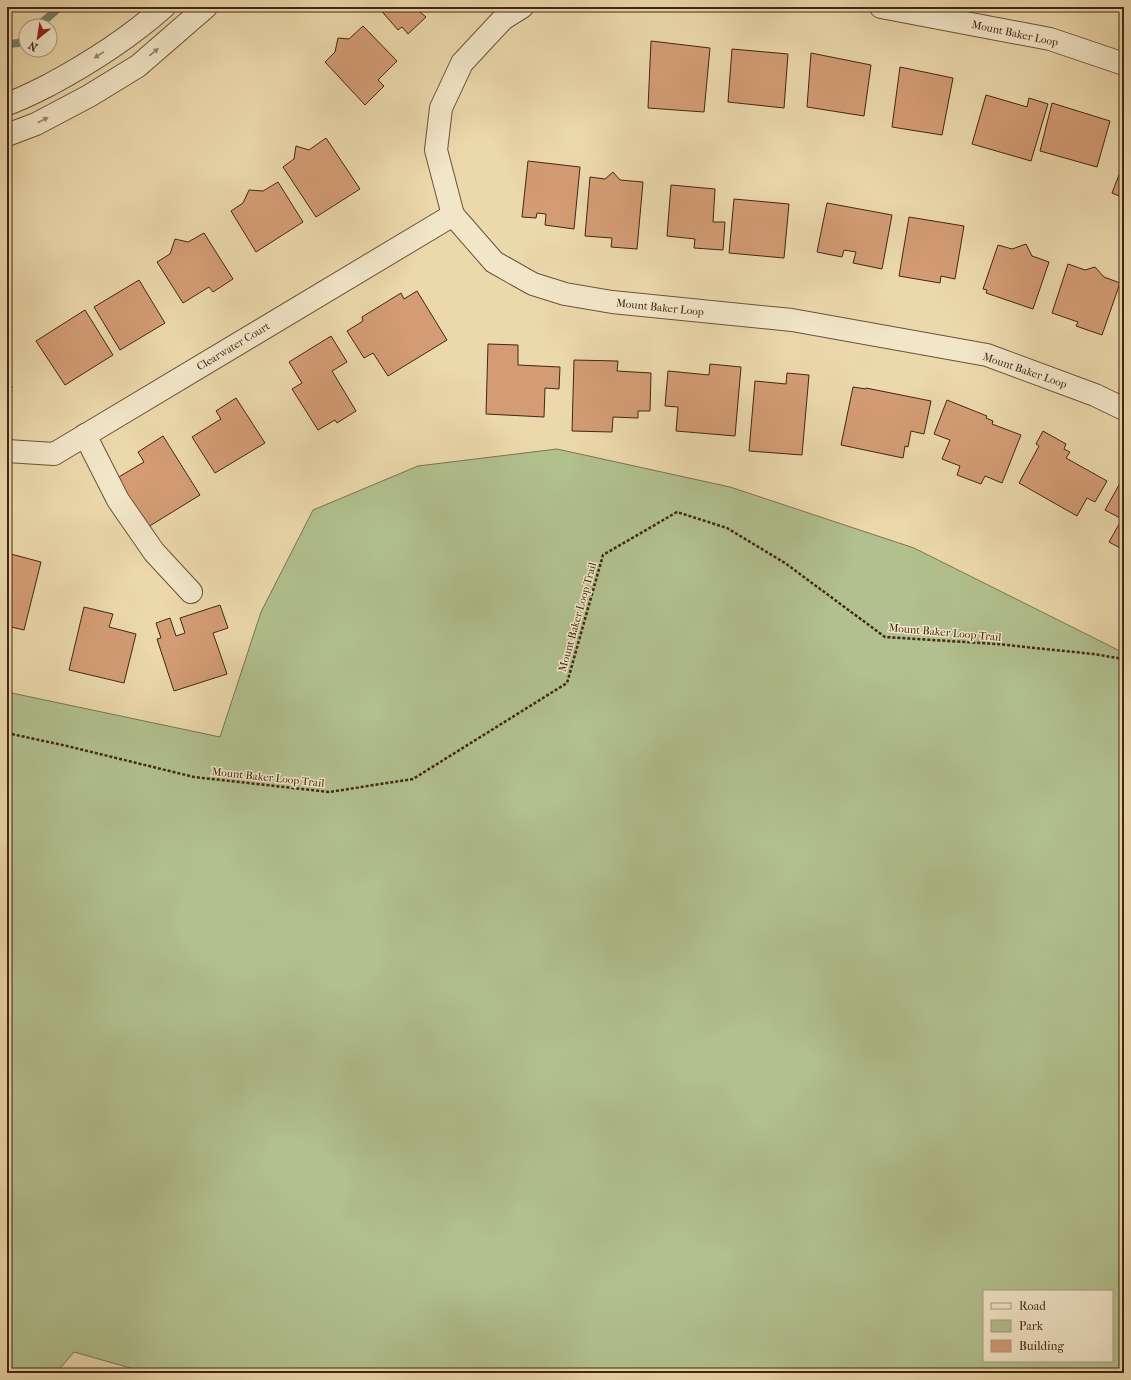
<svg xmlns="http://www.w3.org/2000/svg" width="1131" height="1380" font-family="'IM FELL French Canon',serif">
  <rect width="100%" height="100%" fill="#ebd8ab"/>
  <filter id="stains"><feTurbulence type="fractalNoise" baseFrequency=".005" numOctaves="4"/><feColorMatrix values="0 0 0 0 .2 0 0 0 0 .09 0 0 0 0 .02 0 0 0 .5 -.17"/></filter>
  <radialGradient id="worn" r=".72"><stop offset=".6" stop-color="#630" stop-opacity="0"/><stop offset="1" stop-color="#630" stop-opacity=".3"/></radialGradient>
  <!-- green -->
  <path fill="#b1c08e" stroke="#7a7352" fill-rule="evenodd" d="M557,449L730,487L914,548L1124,653V1373H148L74,1352L56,1373H7V692L220,737L261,612L313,510L418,466ZM984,1291H1112V1361H984Z"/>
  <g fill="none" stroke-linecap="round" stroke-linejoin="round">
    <!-- stream -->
    <g stroke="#777f6b" stroke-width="8">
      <polyline points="38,26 60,7"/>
      <polyline points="7,44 19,43 26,37"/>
    </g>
  </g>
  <!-- building -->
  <g fill="#d39c75" stroke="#432615">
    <polygon points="378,7 426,7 420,12 426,17 408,34 402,27 398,30"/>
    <polygon points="363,26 397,61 378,80 384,86 365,105 325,62 335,52 338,38 349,39"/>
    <polygon points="651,41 710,48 704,112 648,108"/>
    <polygon points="732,49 788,54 784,108 728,102"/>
    <polygon points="811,53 871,65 864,116 807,107"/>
    <polygon points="900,67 953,78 942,135 892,127"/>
    <polygon points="986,95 1027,107 1029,98 1048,104 1031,161 972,144"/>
    <polygon points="1052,103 1110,121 1097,167 1040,151"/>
    <polygon points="326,138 360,189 316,217 283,167 294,159 296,146 309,150"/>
    <polygon points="528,161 580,167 574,229 545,225 546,214 537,213 536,218 522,217"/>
    <polygon points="1124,162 1124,198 1112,193"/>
    <polygon points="613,172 620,180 643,182 637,249 611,247 612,238 585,236 590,177 605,179"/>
    <polygon points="278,182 303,222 256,252 231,211 243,203 249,190 263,191"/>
    <polygon points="671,185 715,189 713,222 725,222 723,250 694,248 695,239 667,236"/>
    <polygon points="734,199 789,204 784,258 729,253"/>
    <polygon points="827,203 892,215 882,269 853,263 856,252 844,250 842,257 817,252"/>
    <polygon points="909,217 964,226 955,279 941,276 940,283 899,276"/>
    <polygon points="204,233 233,279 213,292 209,287 183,303 157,262 170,254 175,239 188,242"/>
    <polygon points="1026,244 1032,256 1049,262 1033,309 986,293 987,290 983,289 998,245 1012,249"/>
    <polygon points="1068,264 1085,270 1095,267 1104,277 1120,283 1102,335 1076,326 1078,322 1052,313"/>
    <polygon points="139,280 165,323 120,350 94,307"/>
    <polygon points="417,291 447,340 388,376 373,353 364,358 347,331 363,321 362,317 401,293 404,299"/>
    <polygon points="85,310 113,355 65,385 36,341"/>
    <polygon points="331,336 347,362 332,371 356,411 337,423 335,420 318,430 292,389 302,383 289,362"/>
    <polygon points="488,344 518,345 518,365 560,367 559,389 545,388 544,417 486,414"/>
    <polygon points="574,360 618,361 617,371 651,373 650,411 638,411 638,418 613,417 612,432 572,431"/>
    <polygon points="710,364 741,367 735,436 676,431 678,407 665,406 668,371 709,375"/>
    <polygon points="787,373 809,375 802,455 749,451 755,381 786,384"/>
    <polygon points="853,387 866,389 866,388 931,401 924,434 911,431 908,447 905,446 903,458 841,445"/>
    <polygon points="236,398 265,443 215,473 192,437 221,419 216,411"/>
    <polygon points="947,400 987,416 986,418 993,421 992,424 1021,435 1002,483 985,476 981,484 957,475 960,466 942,459 950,440 934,434"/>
    <polygon points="1043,431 1066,444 1064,449 1070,452 1066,458 1107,481 1095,502 1087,498 1077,516 1019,483 1039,446 1036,444"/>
    <polygon points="163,436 200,495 148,527 117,478 144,462 138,452"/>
    <polygon points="1124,476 1124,550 1109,542 1122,519 1105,510"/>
    <polygon points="7,553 41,562 24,630 7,626"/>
    <polygon points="220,605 228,628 213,633 227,674 174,691 157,639 161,638 156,623 170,618 176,636 185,633 180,618"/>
    <polygon points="84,607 113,614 109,627 136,634 124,683 69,670"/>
  </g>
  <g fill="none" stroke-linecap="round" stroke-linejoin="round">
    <!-- minor casing -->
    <g stroke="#6d523a" stroke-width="24">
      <g id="minor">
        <polyline points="522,7 503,19 462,63 441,108 436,150 453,215 494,262 533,284 565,294 612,302 792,320 987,355 1095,395 1124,409"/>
        <polyline points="881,7 1050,39 1124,64"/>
        <path d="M7,104C22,99 35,92 49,85C90,63 129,38 164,7"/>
        <polyline points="7,135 36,124 89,96 138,66 206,7"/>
        <polyline points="85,435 118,500 154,552 191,592"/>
        <polyline points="7,451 54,454 453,215"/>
      </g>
    </g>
    <!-- path -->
    <g stroke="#432615" stroke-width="2.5" stroke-dasharray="3 2" stroke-linecap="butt">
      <polyline points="7,376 12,389 7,399"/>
      <polyline points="7,733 67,746 194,777 329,792 413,779 567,683 603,555 677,512 727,528 785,563 885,637 997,644 1093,654 1124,659"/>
    </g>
    <!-- minor -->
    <use href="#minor" stroke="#f2e6c8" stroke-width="22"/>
  </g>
  <!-- one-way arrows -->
  <defs><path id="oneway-solid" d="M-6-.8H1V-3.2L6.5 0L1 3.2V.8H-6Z"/></defs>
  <g fill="#9a866e">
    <use href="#oneway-solid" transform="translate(154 52) rotate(-40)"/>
    <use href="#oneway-solid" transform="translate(99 55) rotate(147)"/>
    <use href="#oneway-solid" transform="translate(43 120) rotate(-27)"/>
  </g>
  <g text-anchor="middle" stroke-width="3" stroke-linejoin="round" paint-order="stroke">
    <!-- street labels -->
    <g font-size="11" fill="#432615" stroke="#f2e6c8">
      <text transform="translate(1015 33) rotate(12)" y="4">Mount Baker Loop</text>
      <text transform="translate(660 307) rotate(6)" y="4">Mount Baker Loop</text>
      <text transform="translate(233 346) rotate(-31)" y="4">Clearwater Court</text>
      <text transform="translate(1025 370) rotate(19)" y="4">Mount Baker Loop</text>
      <text transform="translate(577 617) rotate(-74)" y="4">Mount Baker Loop Trail</text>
      <text transform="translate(945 632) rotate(5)" y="4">Mount Baker Loop Trail</text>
      <text transform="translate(268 777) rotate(6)" y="4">Mount Baker Loop Trail</text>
    </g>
  </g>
  <!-- margin -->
  <rect width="1131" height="1380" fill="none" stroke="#ebd8ab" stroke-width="24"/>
  <rect x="8" y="8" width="1115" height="1364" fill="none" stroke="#432615" stroke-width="2"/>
  <rect x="12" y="12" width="1107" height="1356" fill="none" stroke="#432615"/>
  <!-- legend -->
  <rect x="983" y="1290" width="130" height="72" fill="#f2e6c8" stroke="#ac9980"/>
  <rect x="991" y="1303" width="20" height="6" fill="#f2e6c8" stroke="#ac9980"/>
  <text x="1019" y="1310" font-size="12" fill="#432615">Road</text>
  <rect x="991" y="1320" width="20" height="12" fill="#b1c08e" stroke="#ac9980"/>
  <text x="1019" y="1330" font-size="12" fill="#432615">Park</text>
  <rect x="991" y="1340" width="20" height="12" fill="#d39c75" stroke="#ac9980"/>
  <text x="1019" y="1350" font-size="12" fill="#432615">Building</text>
  <!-- north arrow -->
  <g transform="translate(38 38) rotate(210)"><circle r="19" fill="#f2e6c8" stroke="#ac9980"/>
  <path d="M0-3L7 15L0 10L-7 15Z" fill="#8f2418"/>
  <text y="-6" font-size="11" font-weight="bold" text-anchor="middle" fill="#432615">N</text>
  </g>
  <rect width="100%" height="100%" filter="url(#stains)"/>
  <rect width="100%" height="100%" fill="url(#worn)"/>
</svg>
